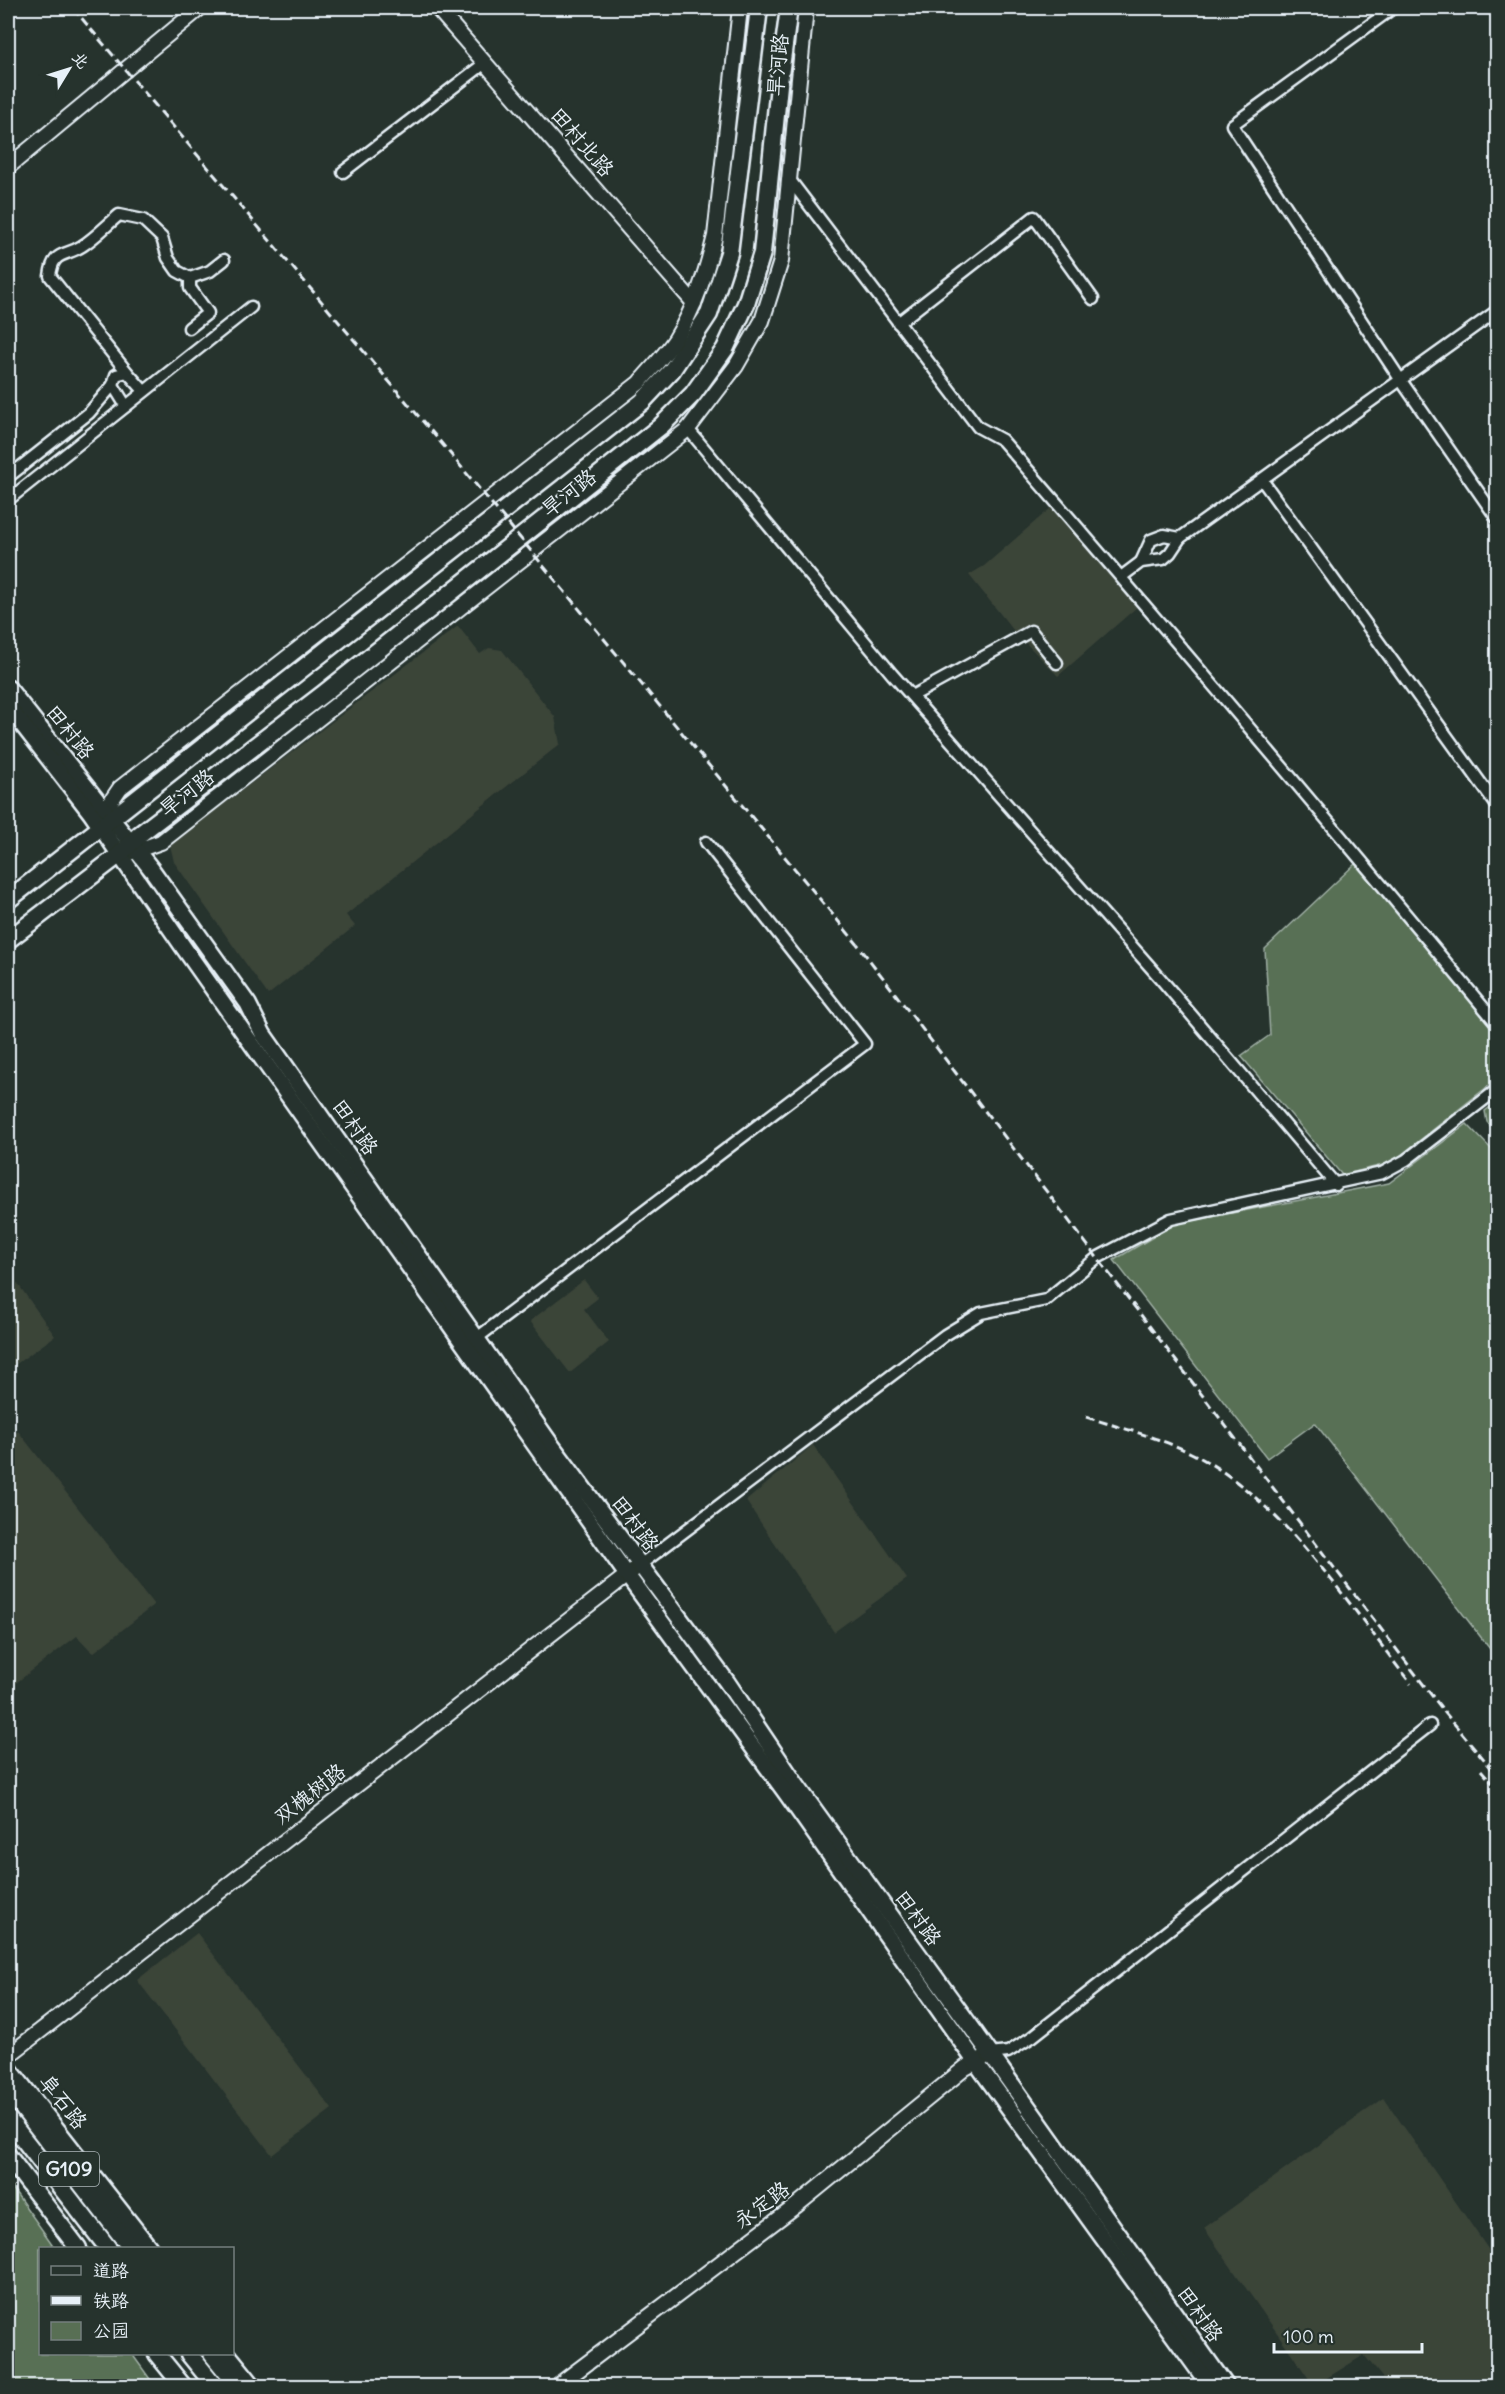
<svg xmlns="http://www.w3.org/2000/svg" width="1505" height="2394" font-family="Delius,'LXGW WenKai TC',sans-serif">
  <rect width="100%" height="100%" fill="#26332d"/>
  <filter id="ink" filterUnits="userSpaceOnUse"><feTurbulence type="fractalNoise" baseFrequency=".0167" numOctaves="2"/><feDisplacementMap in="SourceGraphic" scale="12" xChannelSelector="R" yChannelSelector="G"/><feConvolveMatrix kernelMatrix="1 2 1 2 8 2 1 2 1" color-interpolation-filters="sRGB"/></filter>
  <g filter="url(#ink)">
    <!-- built -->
    <g fill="#3b4439">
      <polygon points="1052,507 1137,607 1058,676 1014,631 969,575 984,566"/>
      <polygon points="458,626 480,654 489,648 502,650 555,717 560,744 346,915 355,926 268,995 174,862 170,845"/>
      <polygon points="8,1270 55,1336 8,1370"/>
      <polygon points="584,1280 598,1298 584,1309 609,1342 570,1373 530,1321"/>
      <polygon points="18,1431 154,1605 93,1653 77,1636 8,1689 8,1439"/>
      <polygon points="813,1445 907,1579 834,1632 746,1501"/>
      <polygon points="197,1933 332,2109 272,2155 137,1980"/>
      <polygon points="1384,2098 1497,2262 1497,2378 1486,2386 1389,2386 1364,2355 1314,2386 1204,2228"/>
    </g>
    <!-- green -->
    <g fill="#586f54" stroke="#a0b0a6" stroke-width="1.5">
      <polygon points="1356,863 1497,1033 1497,1079 1391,1163 1342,1175 1241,1056 1270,1035 1265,949"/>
      <polygon points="1497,1102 1497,1133 1487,1122 1485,1111"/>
      <polygon points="1467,1124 1497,1155 1497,1658 1315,1423 1267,1458 1114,1260 1175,1224 1389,1183"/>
      <polygon points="8,2182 55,2248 40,2248 40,2354 132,2354 155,2386 8,2386"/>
    </g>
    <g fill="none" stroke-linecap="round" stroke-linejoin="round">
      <!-- minor casing -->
      <g stroke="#e8f1f8" stroke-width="15">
        <g id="minor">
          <polyline points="1393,8 1232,125 1400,379 1498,520"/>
          <polyline points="343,172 485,63"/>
          <path d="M790,180L978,427L1002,440C1170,633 1335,828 1498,1025"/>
          <polyline points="898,323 1034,217 1093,299"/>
          <polyline points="189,328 208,313 190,288 190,278"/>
          <path d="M127,372L50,276C53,250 65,257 82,246C95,238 107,225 119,215L143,220L162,238L168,258L177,271L190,278L210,271L224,260"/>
          <polyline points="126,406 113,385 116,375 127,372 144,391"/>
          <polyline points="688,429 892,674 1160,978 1336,1185"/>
          <polyline points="8,477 89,413 113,385"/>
          <polyline points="1262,480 1498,807"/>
          <polyline points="8,500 251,307"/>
          <polyline points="1141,562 1151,540 1164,535 1180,538"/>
          <polyline points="1121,577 1141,562 1163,559 1170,553 1180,538 1498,310"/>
          <polyline points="912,696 1031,631 1057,663"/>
          <polyline points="477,1338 865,1044 706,842"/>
          <polyline points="640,1565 945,1335 981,1313 1046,1300 1097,1258 1171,1219 1382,1173 1406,1160 1498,1089"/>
          <polyline points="990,2054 1008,2052 1032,2037 1430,1725"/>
        </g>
      </g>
      <!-- tertiary casing -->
      <g stroke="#e8f1f8" stroke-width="18">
        <g id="tertiary">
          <polyline points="437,8 694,303"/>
          <polyline points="8,167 200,8"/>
          <path d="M103,820L105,810L120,788L639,383C651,369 665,355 675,340C695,308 706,273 715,236L740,8"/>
          <polyline points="129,853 161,842 688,429 736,366 762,321 781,261 806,8"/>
          <polyline points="8,2056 640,1565"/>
          <polyline points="557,2386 797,2205 965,2068 985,2057"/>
        </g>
      </g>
      <!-- secondary casing -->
      <g stroke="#e8f1f8" stroke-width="20">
        <g id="secondary">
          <polyline points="8,688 152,870 248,1004 263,1034 552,1446 727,1682 797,1786 974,2031 1226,2386"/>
          <polyline points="8,706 91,813 184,948 627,1575 787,1794 975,2061 1210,2386"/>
        </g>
      </g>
      <!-- primary casing -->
      <g stroke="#e8f1f8" stroke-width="21">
        <g id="primary">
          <polyline points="8,900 642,402 672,370 709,314 729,253 759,8"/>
          <polyline points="8,940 119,855 140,834 323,694 618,460 661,426 693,394 725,349 746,304 762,253 780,75 789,8"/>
          <polyline points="8,2068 149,2248"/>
          <polyline points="8,2156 78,2248"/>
          <polyline points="157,2354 183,2386"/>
          <polyline points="227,2354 253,2386"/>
        </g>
      </g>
      <!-- trunk casing -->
      <g stroke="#e8f1f8" stroke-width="21">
        <g id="trunk">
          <polyline points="8,2089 131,2248"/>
          <polyline points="8,2119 108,2248"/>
          <polyline points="189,2354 215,2386"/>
          <polyline points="212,2354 238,2386"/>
        </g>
      </g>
      <!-- minor -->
      <use href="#minor" stroke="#26332d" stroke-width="10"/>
      <!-- tertiary -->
      <use href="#tertiary" stroke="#26332d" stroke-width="14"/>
      <!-- secondary -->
      <use href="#secondary" stroke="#26332d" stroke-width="15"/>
      <!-- primary -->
      <use href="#primary" stroke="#26332d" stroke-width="16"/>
      <!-- trunk -->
      <use href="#trunk" stroke="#26332d" stroke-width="16"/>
      <!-- rail -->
      <g stroke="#e8f1f8" stroke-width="3" stroke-dasharray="9 4.5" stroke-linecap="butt">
        <polyline points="73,8 448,451 858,945 1446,1714 1498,1776"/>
        <path d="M1086,1417C1121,1428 1158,1437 1191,1453C1280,1497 1350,1606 1411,1684"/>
        <polyline points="1481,1770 1498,1789"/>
      </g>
    </g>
  </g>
  <g text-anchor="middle" stroke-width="4.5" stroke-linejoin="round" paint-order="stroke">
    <!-- shield labels -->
    <rect fill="#26332d" stroke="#aeb8bb" stroke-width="1.5" x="39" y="2152" width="60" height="34" rx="4.5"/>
    <g font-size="20" font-weight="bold" fill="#e8f1f8">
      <text x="69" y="2176">G109</text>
    </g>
    <!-- street labels -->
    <g font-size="21" fill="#e8f1f8" stroke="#26332d">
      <text transform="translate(778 65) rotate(-85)" y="7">旱河路</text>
      <text transform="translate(582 142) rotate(49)" y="7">田村北路</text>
      <text transform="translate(569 493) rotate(-38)" y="7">旱河路</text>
      <text transform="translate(70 732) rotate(51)" y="7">田村路</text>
      <text transform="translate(187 793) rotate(-38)" y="7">旱河路</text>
      <text transform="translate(355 1127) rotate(55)" y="7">田村路</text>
      <text transform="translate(635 1523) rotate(53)" y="7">田村路</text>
      <text transform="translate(310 1794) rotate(-38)" y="7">双槐树路</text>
      <text transform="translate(918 1918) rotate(54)" y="7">田村路</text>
      <text transform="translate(63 2102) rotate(52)" y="7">阜石路</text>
      <text transform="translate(762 2205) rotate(-37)" y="7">永定路</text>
      <text transform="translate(1200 2314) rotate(55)" y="7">田村路</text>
    </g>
  </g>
  <!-- margin -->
  <rect width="1505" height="2394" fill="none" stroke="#26332d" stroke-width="30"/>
  <rect x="15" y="15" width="1475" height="2364" fill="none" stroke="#e8f1f8" stroke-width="2" filter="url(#ink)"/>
  <!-- legend -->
  <rect x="39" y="2247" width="195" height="108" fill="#26332d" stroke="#747f7e" stroke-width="1.5"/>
  <rect x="51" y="2266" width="30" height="9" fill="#26332d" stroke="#747f7e" stroke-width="1.5"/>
  <text x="93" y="2277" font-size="18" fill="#e8f1f8">道路</text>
  <rect x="51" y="2296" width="30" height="9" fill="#e8f1f8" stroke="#747f7e" stroke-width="1.5"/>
  <text x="93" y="2307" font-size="18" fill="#e8f1f8">铁路</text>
  <rect x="51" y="2322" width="30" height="18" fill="#586f54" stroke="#747f7e" stroke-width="1.5"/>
  <text x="93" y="2337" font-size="18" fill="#e8f1f8">公园</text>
  <!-- north arrow -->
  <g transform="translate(69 69) rotate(52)" stroke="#26332d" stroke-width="4.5" paint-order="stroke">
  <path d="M0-4.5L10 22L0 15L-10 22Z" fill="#e8f1f8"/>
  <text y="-9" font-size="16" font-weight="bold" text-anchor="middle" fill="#e8f1f8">北</text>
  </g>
  <!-- scale -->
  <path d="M1274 2343v9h148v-9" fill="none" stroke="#e8f1f8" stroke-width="3"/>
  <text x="1283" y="2343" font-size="18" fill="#e8f1f8" stroke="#26332d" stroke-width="4.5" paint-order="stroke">100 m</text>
</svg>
